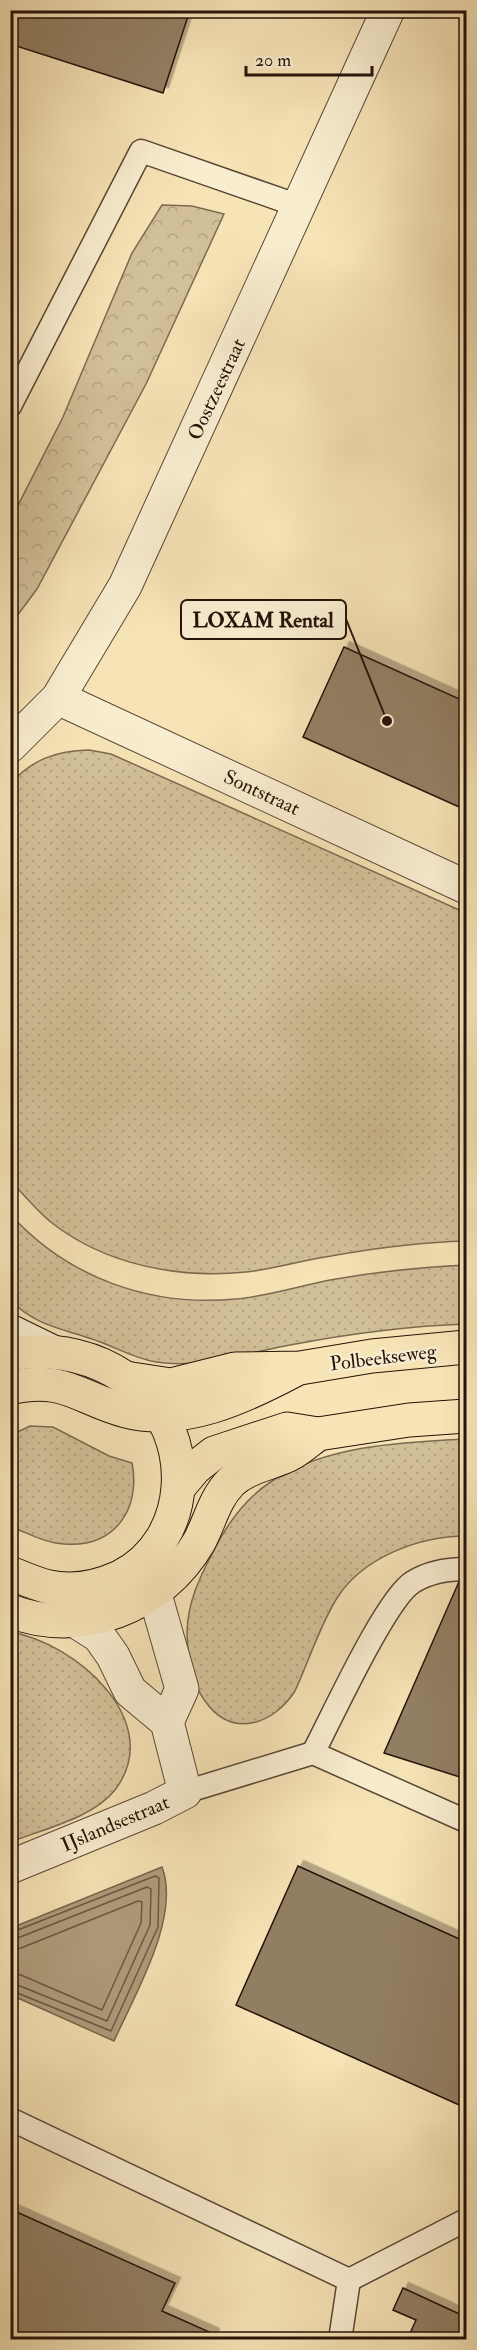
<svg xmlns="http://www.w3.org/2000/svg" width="477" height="2350" font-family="'IM FELL Double Pica',serif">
  <defs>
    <pattern id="grass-dots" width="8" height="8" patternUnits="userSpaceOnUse" patternTransform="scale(1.5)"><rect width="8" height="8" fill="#d2c099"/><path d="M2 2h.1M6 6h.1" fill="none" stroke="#b4a482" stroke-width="1.8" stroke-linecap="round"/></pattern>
    <pattern id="forest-crowns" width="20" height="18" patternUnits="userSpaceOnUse" patternTransform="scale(1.5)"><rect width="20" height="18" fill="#d2c099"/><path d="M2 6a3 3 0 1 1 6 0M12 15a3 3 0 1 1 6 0" fill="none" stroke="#b4a482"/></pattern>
    <filter id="shadow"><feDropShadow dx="5.5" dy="-5.5" stdDeviation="0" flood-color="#0004"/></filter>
  </defs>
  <rect width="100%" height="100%" fill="#f6e3b6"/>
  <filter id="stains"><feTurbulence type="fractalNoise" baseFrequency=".00333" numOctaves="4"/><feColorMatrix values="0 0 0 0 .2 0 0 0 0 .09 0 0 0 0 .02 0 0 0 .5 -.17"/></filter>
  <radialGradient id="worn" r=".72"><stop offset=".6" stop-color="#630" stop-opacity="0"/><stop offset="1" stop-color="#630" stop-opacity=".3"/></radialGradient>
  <!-- grass -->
  <g fill="url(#grass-dots)" stroke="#7c6a51" stroke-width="1.5">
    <path d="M89,750L111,754L466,913V1241C421,1242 376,1248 331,1256C303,1260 274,1269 246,1272C179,1279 106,1265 52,1223C37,1211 24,1195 11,1181V783C33,759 56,751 89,750Z"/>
    <path d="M10,1214C69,1279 151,1307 236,1299C268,1296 299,1286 330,1280C375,1272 421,1267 466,1265V1324C407,1326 348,1334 290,1345C246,1353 201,1369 156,1362C132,1358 114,1346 92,1339C60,1328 37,1326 11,1301Z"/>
    <path d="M30,1426L53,1427L109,1456L132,1463C141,1510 114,1548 64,1544C45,1543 28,1533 11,1527V1435Z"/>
    <path d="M466,1439V1536C420,1536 363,1557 337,1598C319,1627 309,1661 295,1691C273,1725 232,1739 205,1701C192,1684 187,1653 187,1631C188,1602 199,1579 212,1554C226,1525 244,1499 272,1481C326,1445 404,1442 466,1439Z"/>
    <path d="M10,1632C74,1642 167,1721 115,1790C93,1818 43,1829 11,1842Z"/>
  </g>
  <!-- forest -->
  <polygon fill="url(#forest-crowns)" stroke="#7c6a51" stroke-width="1.5" points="162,205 192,206 224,214 146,384 37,589 11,624 11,519 63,417 132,253"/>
  <!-- water -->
  <path fill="#af9c7b" stroke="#78654d" stroke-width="1.5" d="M162,1867C181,1917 135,1994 114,2041L11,1995V1928Z"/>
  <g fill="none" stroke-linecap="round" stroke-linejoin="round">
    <!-- shore -->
    <g stroke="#6a5842" stroke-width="1.5">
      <polyline points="10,1933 155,1876 159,1878 158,1927 111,2031 10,1990"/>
      <polyline points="10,1941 147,1887 151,1889 150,1925 107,2021 10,1982"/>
      <polyline points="10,1950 21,1948 138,1901 142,1902 141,1923 102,2010 21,1975 10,1973"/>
    </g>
  </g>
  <!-- building -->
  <g fill="#927f63" stroke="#251309" stroke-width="1.5" filter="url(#shadow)">
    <polygon points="10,10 190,10 163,93 10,44"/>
    <polygon points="344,647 466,702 466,810 303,737"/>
    <polygon points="461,1577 466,1580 466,1779 384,1753"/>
    <polygon points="298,1866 466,1942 466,2108 236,2005"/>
    <polygon points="10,2209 175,2283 162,2311 214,2334 211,2340 10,2340"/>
    <polygon points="403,2288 466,2317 466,2340 407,2340 416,2320 393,2310"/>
  </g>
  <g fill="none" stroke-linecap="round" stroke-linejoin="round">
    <!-- lane casing -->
    <g stroke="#594734" stroke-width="25">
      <g id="lane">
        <polyline points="10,406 141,151 299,206"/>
        <path d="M313,1753C331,1719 386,1598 413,1582C429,1572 448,1569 466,1569"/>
        <polyline points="185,1792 313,1753 466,1821"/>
        <polyline points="10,2119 349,2280 466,2220"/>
        <polyline points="340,2340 349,2280"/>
      </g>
    </g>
    <!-- street casing -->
    <g stroke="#594734" stroke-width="35">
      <g id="street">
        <polyline points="58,698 466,887"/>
        <polyline points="10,746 58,698 125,586 388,10"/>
        <polyline points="154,1591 182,1689 167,1722"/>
        <polyline points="10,1867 154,1808 185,1792 167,1722 130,1691 113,1656 99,1636 77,1622"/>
      </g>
    </g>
    <!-- secondary casing -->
    <g stroke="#251309" stroke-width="35">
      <polyline id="secondary" points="10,1331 51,1351"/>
    </g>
    <!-- primary casing -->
    <g stroke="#251309" stroke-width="35">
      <g id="primary">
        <path d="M10,1354C56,1347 98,1356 135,1385C197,1434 193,1541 120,1577C98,1587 73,1592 49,1587C36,1584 23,1578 10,1573"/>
        <polyline points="125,1378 171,1385 235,1369 300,1368 372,1356 466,1347"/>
        <path d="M10,1388C65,1375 80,1399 126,1411C183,1426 244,1397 293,1371"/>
        <polyline points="179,1487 195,1468 214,1453 287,1429 318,1434 409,1420 466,1416"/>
        <path d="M10,1611C81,1638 161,1608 199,1542C210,1522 214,1499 231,1482C246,1468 265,1465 284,1457C296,1453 307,1442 318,1434"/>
      </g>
    </g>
    <!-- lane -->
    <use href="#lane" stroke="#f9edd0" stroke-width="22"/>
    <!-- street -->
    <use href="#street" stroke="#f9edd0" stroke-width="33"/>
    <!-- secondary -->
    <use href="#secondary" stroke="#f9edd0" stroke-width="33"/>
    <!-- primary -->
    <use href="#primary" stroke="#f6e3b6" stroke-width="33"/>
  </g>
  <g text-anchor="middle" stroke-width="4.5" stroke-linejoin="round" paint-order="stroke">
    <!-- street labels -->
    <g font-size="20" fill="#251309" stroke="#f9edd0">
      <text transform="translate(216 389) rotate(-65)" y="7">Oostzeestraat</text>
      <text transform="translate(262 792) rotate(25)" y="7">Sontstraat</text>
      <text transform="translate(383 1357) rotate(-7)" y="7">Polbeekseweg</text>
      <text transform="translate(115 1823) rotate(-23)" y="7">IJslandsestraat</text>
    </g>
  </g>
  <!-- callouts -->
  <path fill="none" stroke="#251309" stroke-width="2" d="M387 721L346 619"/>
  <circle fill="#251309" stroke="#f9edd0" stroke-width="2" cx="387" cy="721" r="6"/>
  <rect fill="#f9edd0" stroke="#251309" stroke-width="2" x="181" y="600" width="165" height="39" rx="6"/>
  <g font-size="21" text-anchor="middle" font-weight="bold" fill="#251309">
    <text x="263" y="627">LOXAM Rental</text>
  </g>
  <!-- margin -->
  <rect width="477" height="2350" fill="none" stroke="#f6e3b6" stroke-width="36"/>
  <rect x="12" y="12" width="453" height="2326" fill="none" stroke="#251309" stroke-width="3"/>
  <rect x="18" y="18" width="441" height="2314" fill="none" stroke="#251309" stroke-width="1.5"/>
  <!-- scale -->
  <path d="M246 66v9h126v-9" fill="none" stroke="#251309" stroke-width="3"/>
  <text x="255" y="66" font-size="18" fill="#251309" stroke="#f9edd0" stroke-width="4.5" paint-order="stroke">20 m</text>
  <rect width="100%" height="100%" filter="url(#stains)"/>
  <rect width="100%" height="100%" fill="url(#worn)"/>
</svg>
